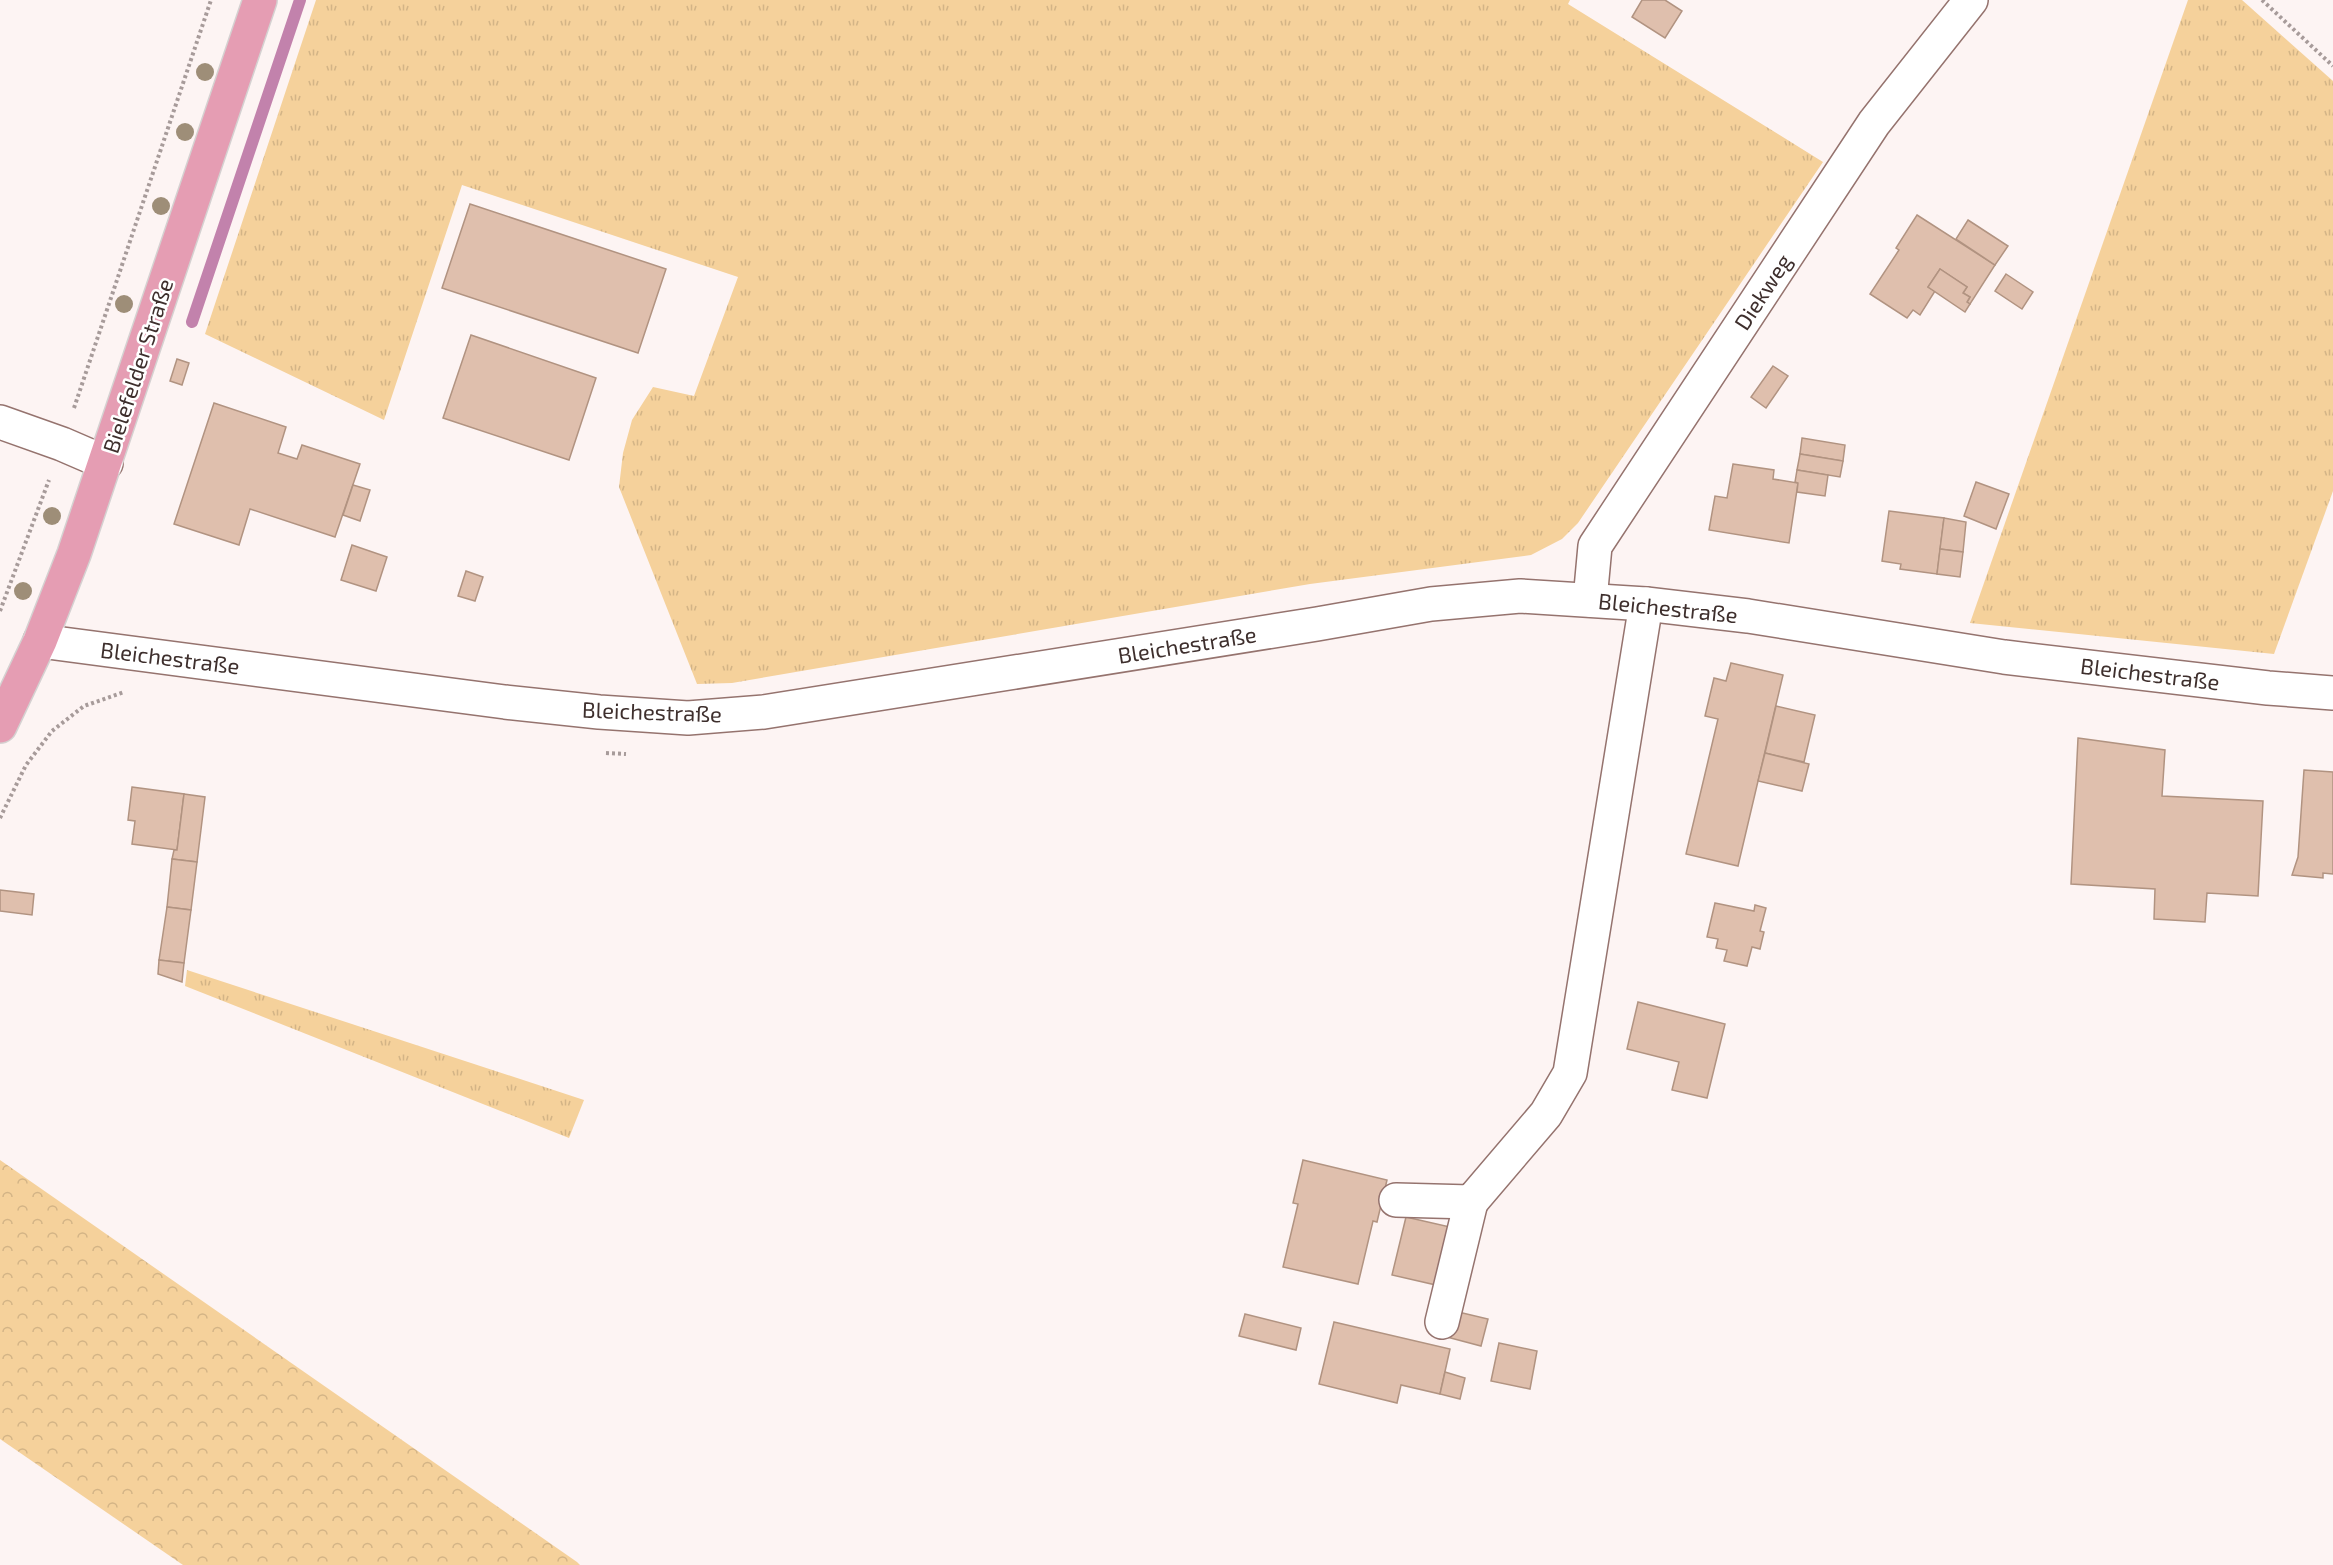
<svg xmlns="http://www.w3.org/2000/svg" width="2333" height="1565" font-family="'Exo 2',sans-serif">
  <defs>
    <pattern id="grass-tufts" width="24" height="20" patternUnits="userSpaceOnUse" patternTransform="scale(1.5)"><rect width="24" height="20" fill="#f5d19b"/><path d="M3 7l-1-3M5 7V3M7 7l1-3M15 17l-1-3M17 17v-4M19 17l1-3" fill="none" stroke="#d3b486"/></pattern>
    <pattern id="forest-crowns" width="20" height="18" patternUnits="userSpaceOnUse" patternTransform="scale(1.5)"><rect width="20" height="18" fill="#f5d19b"/><path d="M2 6a3 3 0 1 1 6 0M12 15a3 3 0 1 1 6 0" fill="none" stroke="#d3b486"/></pattern>
  </defs>
  <rect width="100%" height="100%" fill="#fdf4f3"/>
  <!-- grass -->
  <g fill="url(#grass-tufts)">
    <polygon points="316,0 1570,0 1568,4 1823,162 1578,523 1562,539 1531,555 1310,584 732,683 697,684 619,487 623,453 632,420 653,387 694,396 738,277 462,185 384,420 205,334"/>
    <polygon points="2188,0 2242,0 2333,81 2333,491 2274,654 1970,623"/>
    <polygon points="187,970 584,1100 569,1138 185,986"/>
  </g>
  <!-- forest -->
  <polygon fill="url(#forest-crowns)" points="0,1160 577,1562 580,1565 183,1565 0,1439"/>
  <g fill="none" stroke-linecap="round" stroke-linejoin="round">
    <!-- stream -->
    <polyline stroke="#c282ac" stroke-width="12" points="192,322 300,0"/>
  </g>
  <!-- building -->
  <g fill="#dfbfad" stroke="#b19381" stroke-width="1.5">
    <polygon points="1642,0 1665,0 1682,11 1665,38 1632,17"/>
    <polygon points="470,204 666,269 638,353 442,288"/>
    <polygon points="1917,215 1995,265 1970,304 1967,302 1970,297 1963,293 1967,287 1940,269 1928,287 1935,291 1920,315 1913,310 1907,318 1870,294 1899,250 1896,248"/>
    <polygon points="1968,220 2008,246 1995,265 1956,239"/>
    <polygon points="1940,269 1967,287 1963,293 1970,297 1967,302 1970,304 1965,312 1928,287"/>
    <polygon points="2006,274 2033,292 2022,309 1995,291"/>
    <polygon points="471,335 596,378 569,460 443,418"/>
    <polygon points="177,359 189,363 182,385 170,381"/>
    <polygon points="1773,366 1788,376 1766,408 1751,397"/>
    <polygon points="214,403 286,427 278,453 297,459 302,445 360,464 335,537 250,509 239,545 174,524"/>
    <polygon points="1802,438 1845,445 1843,461 1800,454"/>
    <polygon points="1800,454 1843,461 1840,477 1797,470"/>
    <polygon points="1733,464 1774,470 1773,479 1798,483 1789,543 1709,530 1715,496 1727,498"/>
    <polygon points="1797,470 1828,475 1825,496 1797,492 1798,483 1795,482"/>
    <polygon points="1976,482 2009,494 1996,529 1964,516"/>
    <polygon points="353,485 370,490 360,521 343,515"/>
    <polygon points="1889,511 1944,518 1937,574 1900,569 1901,564 1882,561"/>
    <polygon points="1944,518 1966,522 1963,552 1940,549"/>
    <polygon points="352,545 387,557 376,591 341,580"/>
    <polygon points="1940,549 1963,552 1960,577 1937,574"/>
    <polygon points="466,571 483,577 475,601 458,596"/>
    <polygon points="1731,663 1783,675 1738,866 1686,854 1718,719 1705,716 1714,678 1726,681"/>
    <polygon points="1776,706 1815,715 1804,762 1765,753"/>
    <polygon points="2078,738 2165,750 2162,796 2263,801 2258,896 2207,893 2205,922 2154,919 2155,889 2071,884"/>
    <polygon points="1765,753 1809,764 1802,791 1758,781"/>
    <polygon points="2304,770 2333,772 2333,874 2323,873 2323,878 2292,875 2298,857"/>
    <polygon points="132,787 184,794 177,850 132,844 135,821 128,820"/>
    <polygon points="184,794 205,797 197,862 172,859 174,850 177,850"/>
    <polygon points="172,859 197,862 191,910 167,907"/>
    <polygon points="0,890 34,894 32,915 0,911"/>
    <polygon points="1715,903 1754,911 1755,905 1766,908 1760,931 1764,932 1760,949 1752,947 1747,966 1724,961 1727,950 1716,948 1718,939 1707,937"/>
    <polygon points="167,907 191,910 184,963 159,960"/>
    <polygon points="159,960 184,963 182,982 158,974"/>
    <polygon points="1638,1002 1725,1024 1707,1098 1672,1090 1679,1062 1627,1049"/>
    <polygon points="1303,1160 1387,1180 1377,1222 1373,1221 1358,1284 1283,1267 1298,1204 1293,1203"/>
    <polygon points="1406,1217 1450,1227 1436,1285 1392,1275"/>
    <polygon points="1450,1310 1488,1319 1481,1346 1443,1336"/>
    <polygon points="1245,1314 1301,1328 1296,1350 1239,1336"/>
    <polygon points="1334,1322 1450,1349 1440,1394 1401,1385 1397,1403 1319,1384"/>
    <polygon points="1499,1343 1537,1351 1530,1389 1491,1381"/>
    <polygon points="1445,1372 1465,1378 1460,1399 1440,1394"/>
  </g>
  <g fill="none" stroke-linecap="round" stroke-linejoin="round">
    <!-- minor casing -->
    <g stroke="#95736e" stroke-width="36">
      <g id="minor">
        <polyline points="0,422 62,444 106,463"/>
        <polyline points="1590,600 1595,546 1874,123 1971,0"/>
        <polyline points="40,641 505,702 599,712 688,718 764,712 1317,624 1431,604 1520,596 1646,604 1748,616 2004,657 2268,688 2333,693"/>
        <polyline points="1396,1200 1471,1202 1546,1114 1570,1073 1646,604"/>
        <polyline points="1442,1322 1471,1202"/>
      </g>
    </g>
    <!-- major casing -->
    <g stroke="#d5d1d1" stroke-width="36">
      <polyline id="major" points="0,726 40,641 74,554 260,0"/>
    </g>
    <!-- path -->
    <g stroke="#a79b9a" stroke-width="4" stroke-dasharray="3 3" stroke-linecap="butt">
      <polyline points="2262,0 2333,66"/>
      <polyline points="74,408 211,0"/>
      <polyline points="0,611 49,480"/>
      <polyline points="606,753 626,754"/>
      <polyline points="0,818 26,765 52,731 84,706 124,692"/>
    </g>
    <!-- minor -->
    <use href="#minor" stroke="#fff" stroke-width="33"/>
    <!-- major -->
    <use href="#major" stroke="#e59db3" stroke-width="33"/>
  </g>
  <!-- trees -->
  <g fill="#9e8e78">
    <circle cx="205" cy="72" r="9"/>
    <circle cx="185" cy="132" r="9"/>
    <circle cx="161" cy="206" r="9"/>
    <circle cx="124" cy="304" r="9"/>
    <circle cx="52" cy="516" r="9"/>
    <circle cx="23" cy="591" r="9"/>
  </g>
  <g text-anchor="middle" stroke-width="5" stroke-linejoin="round" paint-order="stroke">
    <!-- street labels -->
    <g font-size="22" fill="#3e2f2d" stroke="#fff">
      <text transform="translate(1763 292) rotate(-57)" y="8">Diekweg</text>
      <text transform="translate(138 366) rotate(-72)" y="8">Bielefelder Straße</text>
      <text transform="translate(1668 608) rotate(6)" y="8">Bleichestraße</text>
      <text transform="translate(1187 645) rotate(-9)" y="8">Bleichestraße</text>
      <text transform="translate(170 658) rotate(7)" y="8">Bleichestraße</text>
      <text transform="translate(2150 674) rotate(7)" y="8">Bleichestraße</text>
      <text transform="translate(652 712) rotate(2)" y="8">Bleichestraße</text>
    </g>
  </g>
</svg>
